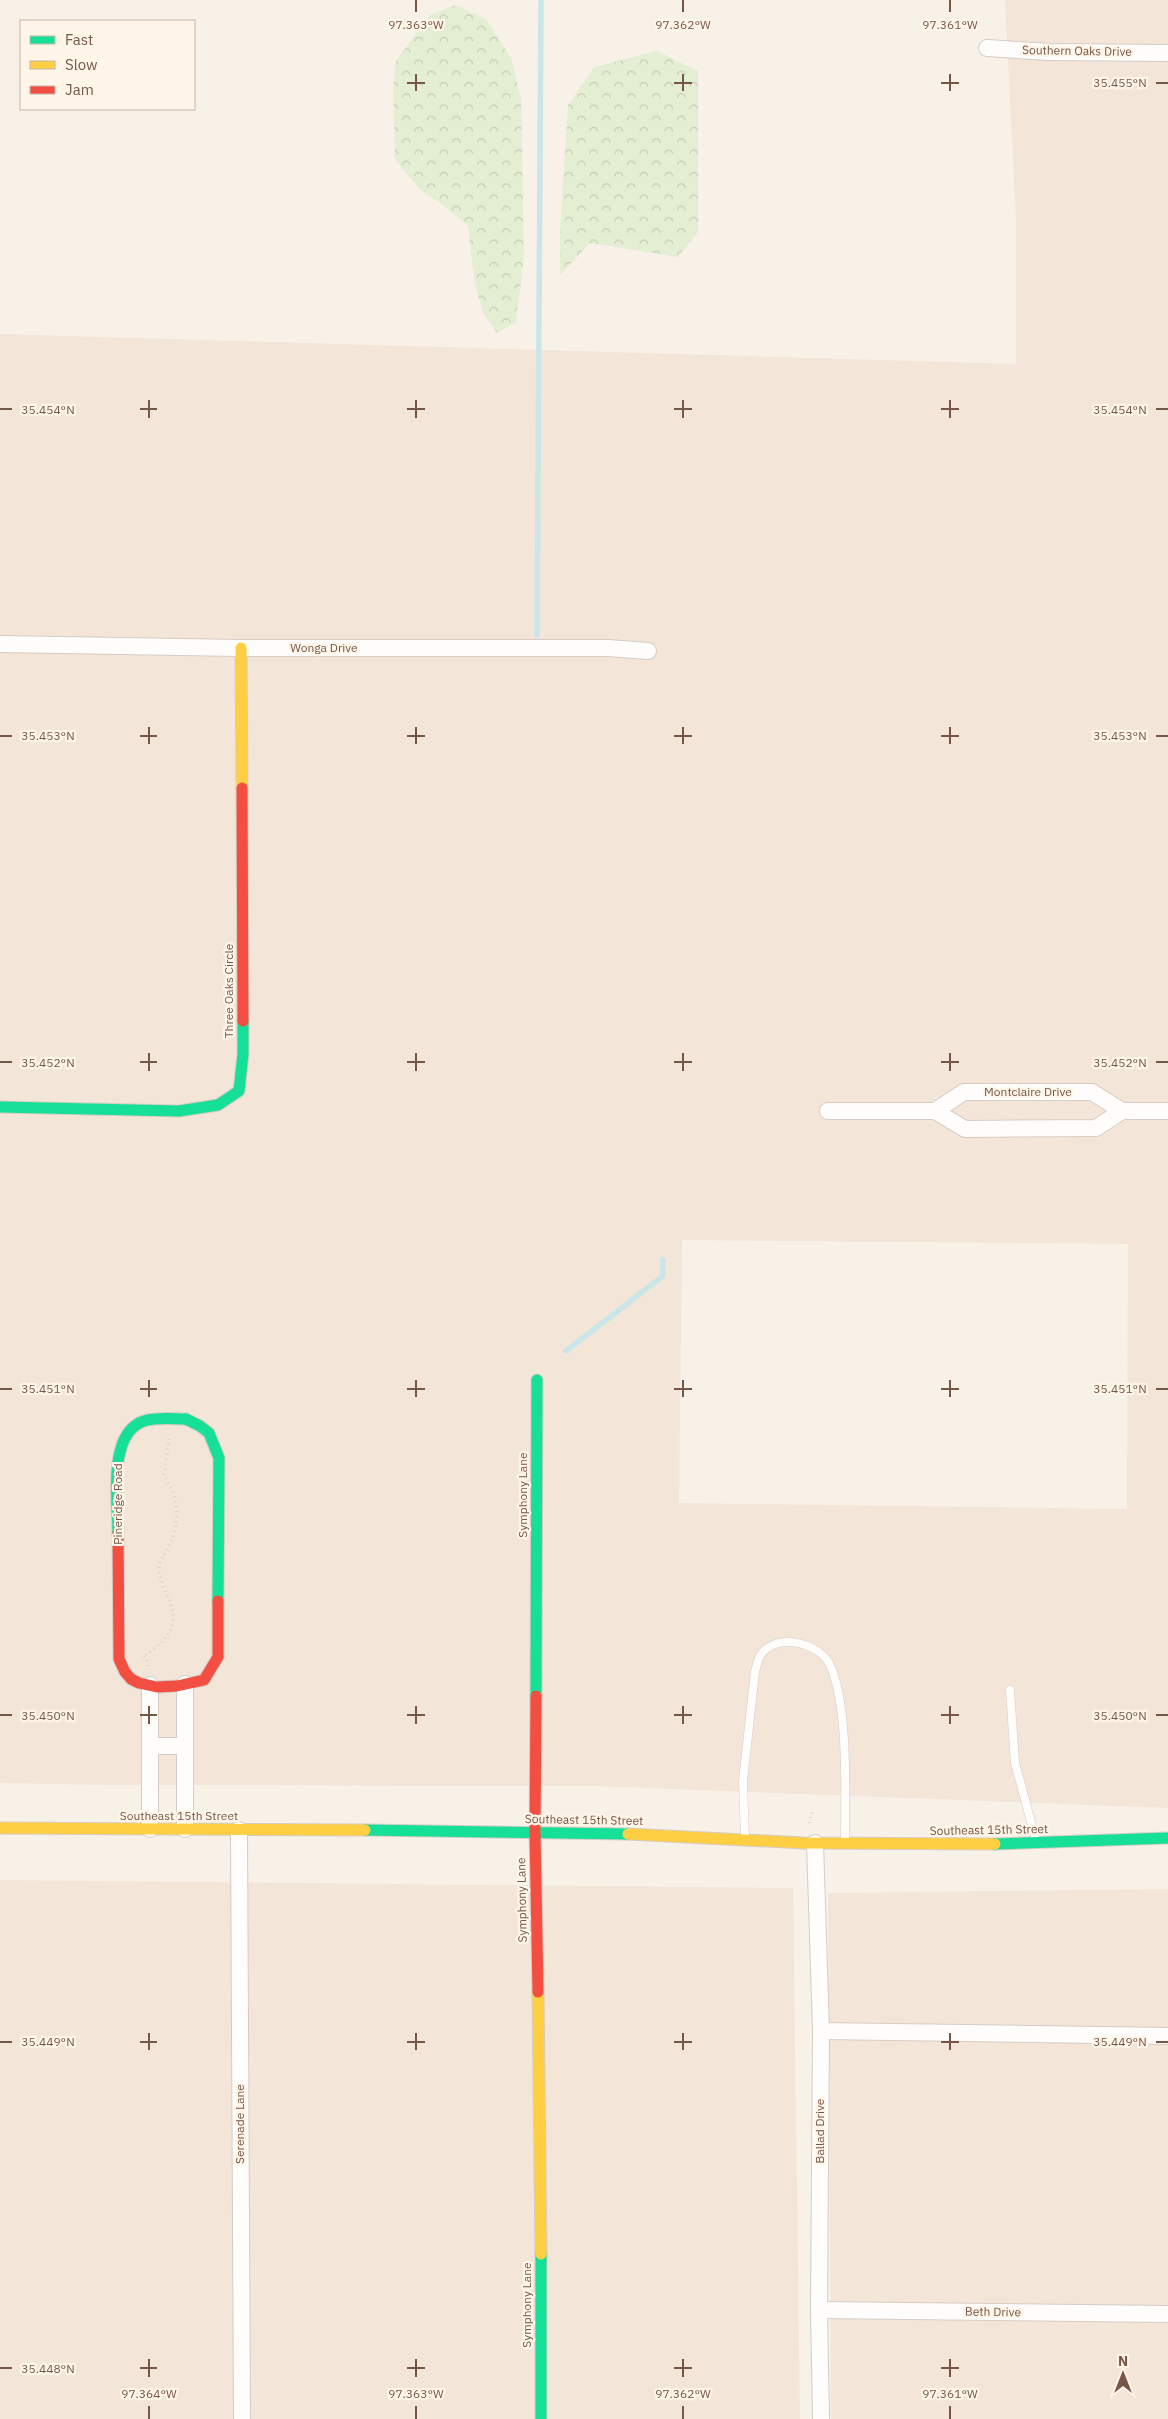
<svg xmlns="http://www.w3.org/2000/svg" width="1168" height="2419" font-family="'IBM Plex Sans',sans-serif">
  <defs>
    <pattern id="forest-crowns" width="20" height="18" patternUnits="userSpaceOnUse" patternTransform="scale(1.25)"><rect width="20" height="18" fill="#e3eed2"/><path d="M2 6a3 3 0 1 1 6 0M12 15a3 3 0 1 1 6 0" fill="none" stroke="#c6ceb6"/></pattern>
  </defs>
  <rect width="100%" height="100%" fill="#f7f1e8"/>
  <!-- residential -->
  <g fill="#f3e6d8" fill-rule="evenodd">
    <path d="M1005,0H1168V1808L592,1786L109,1785L0,1783V334L1016,364V220ZM682,1240L1128,1244L1127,1509L679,1503Z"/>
    <polygon points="0,1880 793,1888 800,2419 0,2419"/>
    <polygon points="1168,1889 1168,2419 831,2419 828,1893"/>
  </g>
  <!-- forest -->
  <g fill="url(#forest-crowns)">
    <polygon points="455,5 486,19 512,60 521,100 524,256 516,322 497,333 483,313 475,284 468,226 443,205 420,190 395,159 393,88 396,61 430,15"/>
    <polygon points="657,51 698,71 698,232 678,257 590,243 560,275 560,231 568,105 594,67"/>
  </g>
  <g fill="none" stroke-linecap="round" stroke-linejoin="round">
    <!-- stream -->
    <g stroke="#cae6e8" stroke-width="5.5">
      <polyline points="537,635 541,0"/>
      <polyline points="566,1351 663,1276 663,1260"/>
    </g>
    <!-- lane casing -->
    <g stroke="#d6ccc5" stroke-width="9">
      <g id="lane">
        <polyline points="1010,1690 1015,1763 1036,1840"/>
        <path d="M745,1838L743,1781L755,1671C757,1666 758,1660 760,1656C775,1632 817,1642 829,1663C849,1702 845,1796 845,1842"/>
      </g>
    </g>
    <!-- street casing -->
    <g stroke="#d6ccc5" stroke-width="18">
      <g id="street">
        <polyline points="987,48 1049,52 1168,53"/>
        <polyline points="0,644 241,648 608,648 648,651"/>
        <polyline points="828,1111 935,1111 965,1129 1096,1128 1122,1111 1168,1111"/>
        <polyline points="935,1111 964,1092 1092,1092 1122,1111"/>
        <polyline points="150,1685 150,1829"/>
        <polyline points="151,1746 183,1746"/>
        <polyline points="185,1829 185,1684"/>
        <polyline points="239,1830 242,2419"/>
        <polyline points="815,1843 821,2031 819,2310 821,2419"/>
        <polyline points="821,2031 1168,2036"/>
        <polyline points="819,2310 1168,2314"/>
      </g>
    </g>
    <!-- fast casing -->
    <g stroke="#d6ccc4" stroke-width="13">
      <g id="fast">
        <polyline points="0,1107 179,1111 218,1105 239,1091 243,1054 243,1021"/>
        <polyline points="186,1419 200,1426 209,1433 219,1458 218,1601"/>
        <path d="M118,1533C118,1503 107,1433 144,1421C157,1417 172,1419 186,1419"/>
        <polyline points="536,1696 537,1380"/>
        <polyline points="365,1830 628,1834"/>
        <polyline points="995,1844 1168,1838"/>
        <polyline points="541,2254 541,2419"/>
      </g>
    </g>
    <!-- slow casing -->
    <g stroke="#d6ccc4" stroke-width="13">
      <g id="slow">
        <polyline points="241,648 242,788"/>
        <polyline points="0,1828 365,1830"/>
        <polyline points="628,1834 804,1843 995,1844"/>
        <polyline points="538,1992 541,2254"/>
      </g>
    </g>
    <!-- jam casing -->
    <g stroke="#d6ccc4" stroke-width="13">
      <g id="jam">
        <polyline points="242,788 243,1021"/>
        <polyline points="118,1533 119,1659 125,1672 131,1679 139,1683 157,1687 177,1686 204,1680 218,1657 218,1601"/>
        <polyline points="536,1696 535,1832 538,1992"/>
      </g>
    </g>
    <!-- path -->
    <g stroke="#dad0cb" stroke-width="3" stroke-dasharray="1 4" stroke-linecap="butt">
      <path d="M148,1666L147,1659L143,1656C158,1648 176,1631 173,1613C171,1599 162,1586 159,1572V1564L173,1539L177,1515L174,1495L164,1474L169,1438"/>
      <polyline points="809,1823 813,1809"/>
    </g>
    <!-- lane -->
    <use href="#lane" stroke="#fefdfc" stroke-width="8"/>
    <!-- street -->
    <use href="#street" stroke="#fefdfc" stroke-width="16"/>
    <!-- fast -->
    <use href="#fast" stroke="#16e098" stroke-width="11"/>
    <!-- slow -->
    <use href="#slow" stroke="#ffcf43" stroke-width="11"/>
    <!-- jam -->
    <use href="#jam" stroke="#f24e42" stroke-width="11"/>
  </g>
  <!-- ticks -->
  <path fill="none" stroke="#765647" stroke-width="2" d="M416,0V12M683,0V12M950,0V12M416,74V91M683,74V91M950,74V91M407,83H425M674,83H692M941,83H959M1156,83H1168M149,400V418M416,400V418M683,400V418M950,400V418M0,409H12M140,409H157M407,409H425M674,409H692M941,409H959M1156,409H1168M149,727V744M416,727V744M683,727V744M950,727V744M0,736H12M140,736H157M407,736H425M674,736H692M941,736H959M1156,736H1168M149,1053V1071M416,1053V1071M683,1053V1071M950,1053V1071M0,1062H12M140,1062H157M407,1062H425M674,1062H692M941,1062H959M1156,1062H1168M149,1380V1397M416,1380V1397M683,1380V1397M950,1380V1397M0,1389H12M140,1389H157M407,1389H425M674,1389H692M941,1389H959M1156,1389H1168M149,1706V1724M416,1706V1724M683,1706V1724M950,1706V1724M0,1715H12M140,1715H157M407,1715H425M674,1715H692M941,1715H959M1156,1715H1168M149,2033V2050M416,2033V2050M683,2033V2050M950,2033V2050M0,2042H12M140,2042H157M407,2042H425M674,2042H692M941,2042H959M1156,2042H1168M149,2359V2377M416,2359V2377M683,2359V2377M950,2359V2377M0,2368H12M140,2368H157M407,2368H425M674,2368H692M941,2368H959M149,2406V2419M416,2406V2419M683,2406V2419M950,2406V2419"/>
  <g text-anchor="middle" stroke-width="4.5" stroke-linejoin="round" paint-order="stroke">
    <!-- street labels -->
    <g font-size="12" fill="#765647" stroke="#fff6e9">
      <text transform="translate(1077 51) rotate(1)" y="4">Southern Oaks Drive</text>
      <text x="324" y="652">Wonga Drive</text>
      <text transform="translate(229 991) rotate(-90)" y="4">Three Oaks Circle</text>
      <text x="1028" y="1096">Montclaire Drive</text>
      <text transform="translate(523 1495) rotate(-90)" y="4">Symphony Lane</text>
      <text transform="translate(118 1504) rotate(-90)" y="4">Pineridge Road</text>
      <text x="179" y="1820">Southeast 15th Street</text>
      <text transform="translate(584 1820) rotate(1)" y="4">Southeast 15th Street</text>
      <text transform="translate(989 1830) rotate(-1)" y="4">Southeast 15th Street</text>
      <text transform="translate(522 1900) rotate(-91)" y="4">Symphony Lane</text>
      <text transform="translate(240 2124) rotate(-90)" y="4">Serenade Lane</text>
      <text transform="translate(820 2131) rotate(-90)" y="4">Ballad Drive</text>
      <text transform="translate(527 2305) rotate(-90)" y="4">Symphony Lane</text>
      <text transform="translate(993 2312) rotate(1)" y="4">Beth Drive</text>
    </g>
  </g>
  <g font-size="12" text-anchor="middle" fill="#765647" stroke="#fff6e9" stroke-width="4.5" stroke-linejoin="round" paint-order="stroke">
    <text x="416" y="29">97.363°W</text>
    <text x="683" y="29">97.362°W</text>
    <text x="950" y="29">97.361°W</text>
    <text x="1120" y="87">35.455°N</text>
    <text x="48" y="414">35.454°N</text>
    <text x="1120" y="414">35.454°N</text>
    <text x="48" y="740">35.453°N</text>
    <text x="1120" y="740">35.453°N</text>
    <text x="48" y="1067">35.452°N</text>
    <text x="1120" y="1067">35.452°N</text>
    <text x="48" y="1393">35.451°N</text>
    <text x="1120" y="1393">35.451°N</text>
    <text x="48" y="1720">35.450°N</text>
    <text x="1120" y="1720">35.450°N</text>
    <text x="48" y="2046">35.449°N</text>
    <text x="1120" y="2046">35.449°N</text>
    <text x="48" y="2373">35.448°N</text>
    <text x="149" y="2398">97.364°W</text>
    <text x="416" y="2398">97.363°W</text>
    <text x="683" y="2398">97.362°W</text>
    <text x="950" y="2398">97.361°W</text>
  </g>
  <!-- legend -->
  <rect x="20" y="20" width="175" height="90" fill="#fff6e9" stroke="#c8b6a8"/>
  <rect x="30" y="36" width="25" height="8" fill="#16e098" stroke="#c8b6a8"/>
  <text x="65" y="45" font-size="15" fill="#765647">Fast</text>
  <rect x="30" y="61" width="25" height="8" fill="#ffcf43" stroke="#c8b6a8"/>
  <text x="65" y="70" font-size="15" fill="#765647">Slow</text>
  <rect x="30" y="86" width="25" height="8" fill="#f24e42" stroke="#c8b6a8"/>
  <text x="65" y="95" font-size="15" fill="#765647">Jam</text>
  <!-- north arrow -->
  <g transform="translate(1123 2374)" stroke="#fff6e9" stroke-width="4" paint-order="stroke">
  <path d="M0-4L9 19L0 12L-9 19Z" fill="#765647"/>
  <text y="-8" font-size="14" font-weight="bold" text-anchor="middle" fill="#765647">N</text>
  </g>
</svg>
